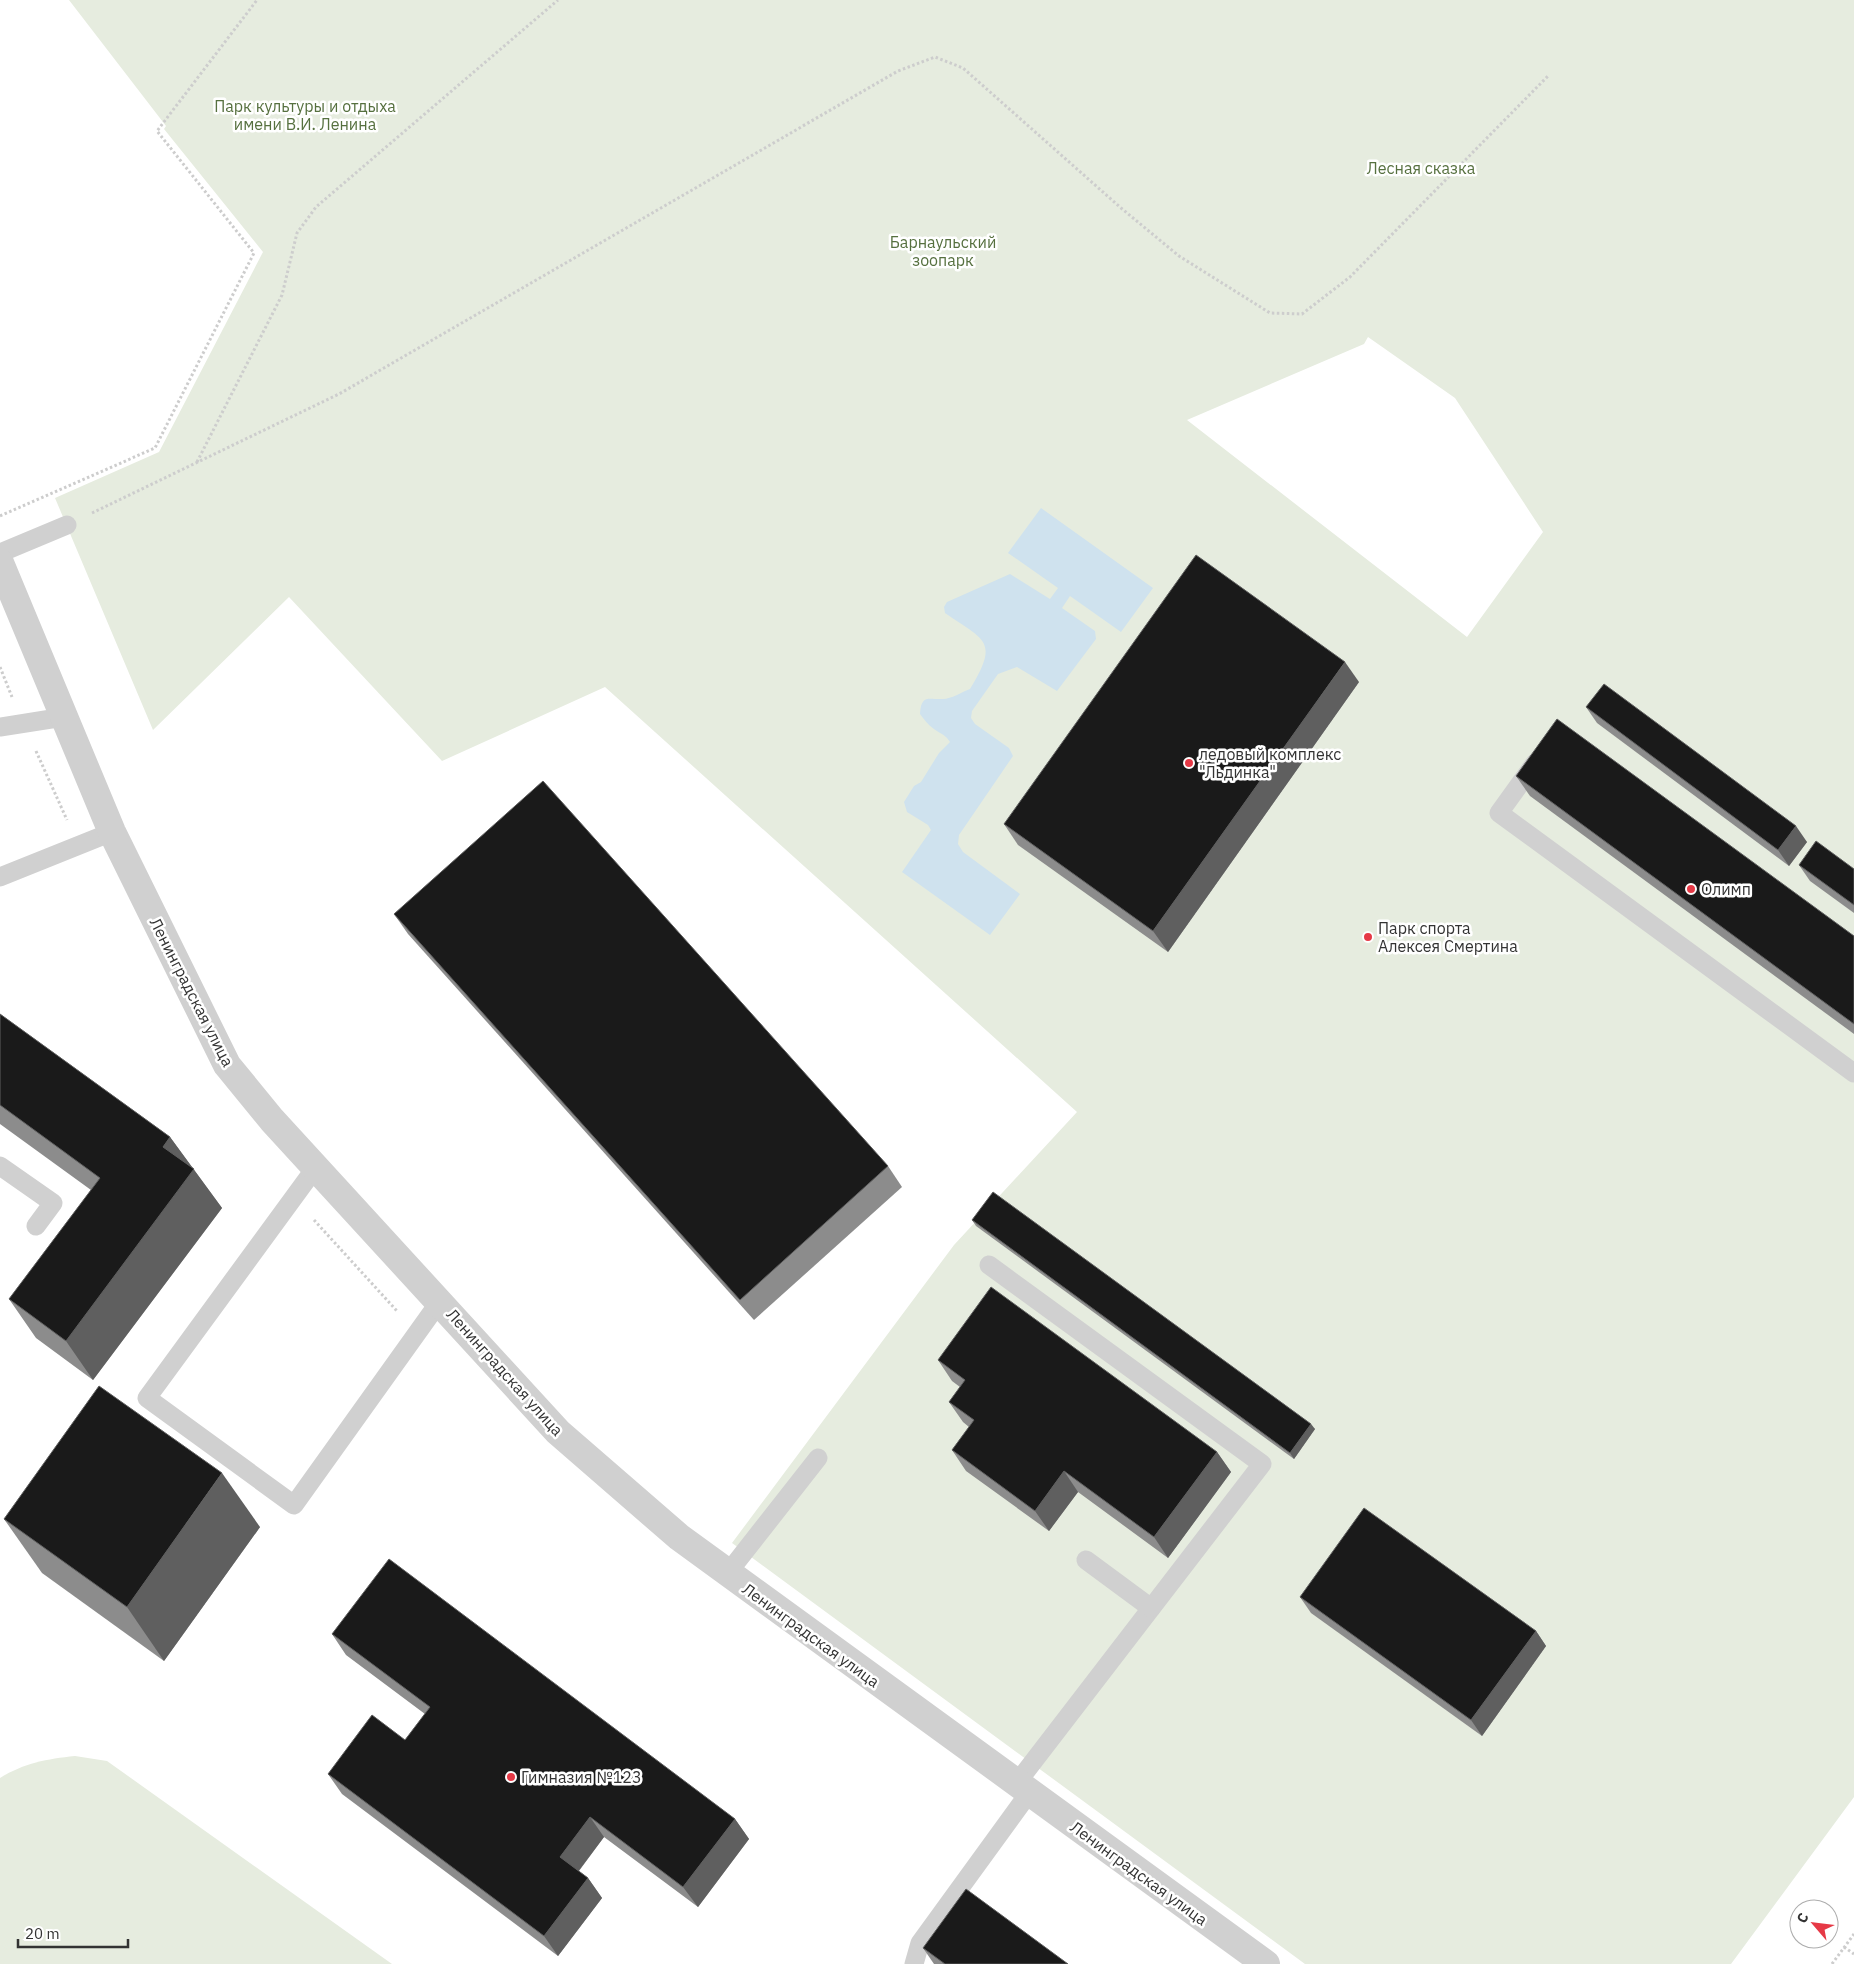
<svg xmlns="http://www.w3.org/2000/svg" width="1854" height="1964" font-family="'IBM Plex Sans',sans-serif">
  <rect width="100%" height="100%" fill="#fff"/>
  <!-- green -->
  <g fill="#e6ecdf" fill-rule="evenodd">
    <path d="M69,0H1854V1797L1731,1964H1305L732,1543L954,1245L1077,1112L605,687L442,761L289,597L153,730L55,498L159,452L263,252L164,129L166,126ZM1368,337L1455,398L1543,532L1467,637L1187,420L1364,344Z"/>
    <path d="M75,1756L107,1761L392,1964H0V1778C24,1763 47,1759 75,1756Z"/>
  </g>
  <!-- water -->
  <path fill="#cfe2ee" d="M1041,508L1153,588L1121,632L1070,596L1062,608L1095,631L1096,639L1057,691L1017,667L998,674L972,711L971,718L975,724L1009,748L1013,756L959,835L958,844L963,852L1020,894L990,935L902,872L931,830L928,825L907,812L904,802L914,786L921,782L939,753L950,742C946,735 941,734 934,729C928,725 924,719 920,714C921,693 930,700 943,699C951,699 962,692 970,689C999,641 986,641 945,613L944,607L947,602L1010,574L1050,599L1058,588L1008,553Z"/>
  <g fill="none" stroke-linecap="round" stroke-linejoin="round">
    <!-- path -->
    <g stroke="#cdcdcd" stroke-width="3" stroke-dasharray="2.5 2.5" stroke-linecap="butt">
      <polyline points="197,462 282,295 297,233 316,207 558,0"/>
      <polyline points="92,513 339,394 898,71 935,57 963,68 1121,208 1179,256 1270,313 1302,314 1350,277 1548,76"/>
      <polyline points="0,516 155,448 254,253 157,131 257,0"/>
      <polyline points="0,667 12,697"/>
      <polyline points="36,751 67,820"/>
      <polyline points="314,1220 397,1311"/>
      <polyline points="1844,1947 1854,1954"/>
      <polyline points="1832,1964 1854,1934"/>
    </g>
    <!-- service -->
    <g stroke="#d0d0d0" stroke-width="19">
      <polyline points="0,553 67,525"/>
      <polyline points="0,727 64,717"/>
      <polyline points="1535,763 1499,813 1854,1073"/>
      <polyline points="0,877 112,832"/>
      <polyline points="0,1166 53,1203 36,1226"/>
      <polyline points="316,1167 147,1398 294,1505 440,1301"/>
      <polyline points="989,1265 1262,1464 1016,1784"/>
      <polyline points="1086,1560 1151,1608"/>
      <polyline points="727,1574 818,1458"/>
      <polyline points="914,1964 920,1943 1029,1793"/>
    </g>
    <!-- minor -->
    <polyline stroke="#d0d0d0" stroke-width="28" points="0,563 112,832 227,1065 272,1120 558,1432 679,1537 1266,1964"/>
  </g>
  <!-- wall -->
  <g fill="#8c8c8c">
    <polygon points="1359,682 1168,952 1018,845 1004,824"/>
    <polygon points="1586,707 1807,842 1789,866 1597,723"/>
    <polygon points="1516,776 1854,936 1854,1034 1530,796"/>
    <polygon points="1799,865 1854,869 1854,913 1810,881"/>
    <polygon points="394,914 888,1166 902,1187 754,1320 408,934"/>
    <polygon points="0,1014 170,1137 222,1208 93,1380 36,1338 9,1299 91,1190 0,1124"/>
    <polygon points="972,1220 1315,1429 1294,1459 976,1226"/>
    <polygon points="938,1360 1217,1452 1231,1472 1168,1558 1078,1492 1049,1531 966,1471 952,1450 969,1427 963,1422 949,1402 960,1387 952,1381"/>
    <polygon points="4,1519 260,1527 164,1661 42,1573"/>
    <polygon points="1300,1597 1536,1631 1546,1646 1482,1736 1311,1613"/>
    <polygon points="332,1634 735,1819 749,1839 698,1907 604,1837 579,1871 588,1878 602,1898 558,1956 342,1794 328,1774 405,1740 425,1714 346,1655"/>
    <polygon points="923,1948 1068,1964 934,1964"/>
  </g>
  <!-- shaded-wall -->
  <g fill="#5f5f5f">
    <polygon points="1345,662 1359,682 1168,952 1153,931"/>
    <polygon points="1796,826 1807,842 1789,866 1778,850"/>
    <polygon points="170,1137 222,1208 93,1380 66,1341 163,1147"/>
    <polygon points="1311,1424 1315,1429 1294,1459 1290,1453"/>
    <polygon points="1217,1452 1231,1472 1168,1558 1154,1537"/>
    <polygon points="1064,1471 1078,1492 1049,1531 1035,1511"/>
    <polygon points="222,1473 260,1527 164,1661 127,1607"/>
    <polygon points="1536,1631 1546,1646 1482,1736 1471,1720"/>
    <polygon points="590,1817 604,1837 574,1877 560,1857"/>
    <polygon points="735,1819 749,1839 698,1907 683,1887"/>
    <polygon points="588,1878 602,1898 558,1956 544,1936"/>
  </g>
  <!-- building -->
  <g fill="#1a1a1a" stroke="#5f5f5f">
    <polygon points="1196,555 1345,662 1153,931 1004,824"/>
    <polygon points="1604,684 1796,826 1778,850 1586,707"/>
    <polygon points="1557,719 1854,936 1854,1024 1516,776"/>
    <polygon points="543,781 888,1166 740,1300 394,914"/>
    <polygon points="1816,841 1854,869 1854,905 1799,865"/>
    <polygon points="0,1014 170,1137 163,1147 194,1169 66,1341 9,1299 100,1178 0,1105"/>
    <polygon points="993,1192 1311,1424 1290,1453 972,1220"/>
    <polygon points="991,1287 1217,1452 1154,1537 1064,1471 1035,1511 952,1450 974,1420 949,1402 965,1380 938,1360"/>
    <polygon points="99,1386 222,1473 127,1607 4,1519"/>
    <polygon points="1364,1508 1536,1631 1471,1720 1300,1597"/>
    <polygon points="389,1559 735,1819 683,1887 590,1817 560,1857 588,1878 544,1936 328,1774 372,1715 405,1740 430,1707 332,1634"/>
    <polygon points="966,1889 1068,1964 945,1964 923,1948"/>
  </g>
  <!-- markers -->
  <g fill="#e63946" stroke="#fff" stroke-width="2">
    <circle cx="1189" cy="763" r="5"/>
    <circle cx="1691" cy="889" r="5"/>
    <circle cx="1368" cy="937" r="5"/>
    <circle cx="511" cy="1777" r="5"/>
  </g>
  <g text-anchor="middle" stroke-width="5" stroke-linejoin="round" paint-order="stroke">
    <!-- park labels -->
    <g font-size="16" fill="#56703f" stroke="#fff">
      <text x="305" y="112">Парк культуры и отдыха<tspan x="305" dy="18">имени В.И. Ленина</tspan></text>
      <text x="1421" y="174">Лесная сказка</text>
      <text x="943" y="248">Барнаульский<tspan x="943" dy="18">зоопарк</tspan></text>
    </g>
    <!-- poi labels -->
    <g font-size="16" fill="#333" stroke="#fff" text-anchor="start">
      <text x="1199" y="760">ледовый комплекс<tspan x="1199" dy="18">"Льдинка"</tspan></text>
      <text x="1701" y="895">Олимп</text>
      <text x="1378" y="934">Парк спорта<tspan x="1378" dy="18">Алексея Смертина</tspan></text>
      <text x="521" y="1783">Гимназия №123</text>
    </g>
    <!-- street labels -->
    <g font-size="16" fill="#333" stroke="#fff">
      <text transform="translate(192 992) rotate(63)" y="6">Ленинградская улица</text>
      <text transform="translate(505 1372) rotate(48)" y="6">Ленинградская улица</text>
      <text transform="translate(811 1635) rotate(36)" y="6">Ленинградская улица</text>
      <text transform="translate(1139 1873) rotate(36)" y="6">Ленинградская улица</text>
    </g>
  </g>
  <!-- north arrow -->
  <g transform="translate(1814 1924) rotate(298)"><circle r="24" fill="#ffffff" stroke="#adadad"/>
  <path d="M0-4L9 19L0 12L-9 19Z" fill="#e63946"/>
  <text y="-8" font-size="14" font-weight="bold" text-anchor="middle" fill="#333333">С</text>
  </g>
  <!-- scale -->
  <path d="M18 1939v8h110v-8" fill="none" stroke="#333333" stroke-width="2.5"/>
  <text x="25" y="1939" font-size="15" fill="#333333" stroke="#ffffff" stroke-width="4" paint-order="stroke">20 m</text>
</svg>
